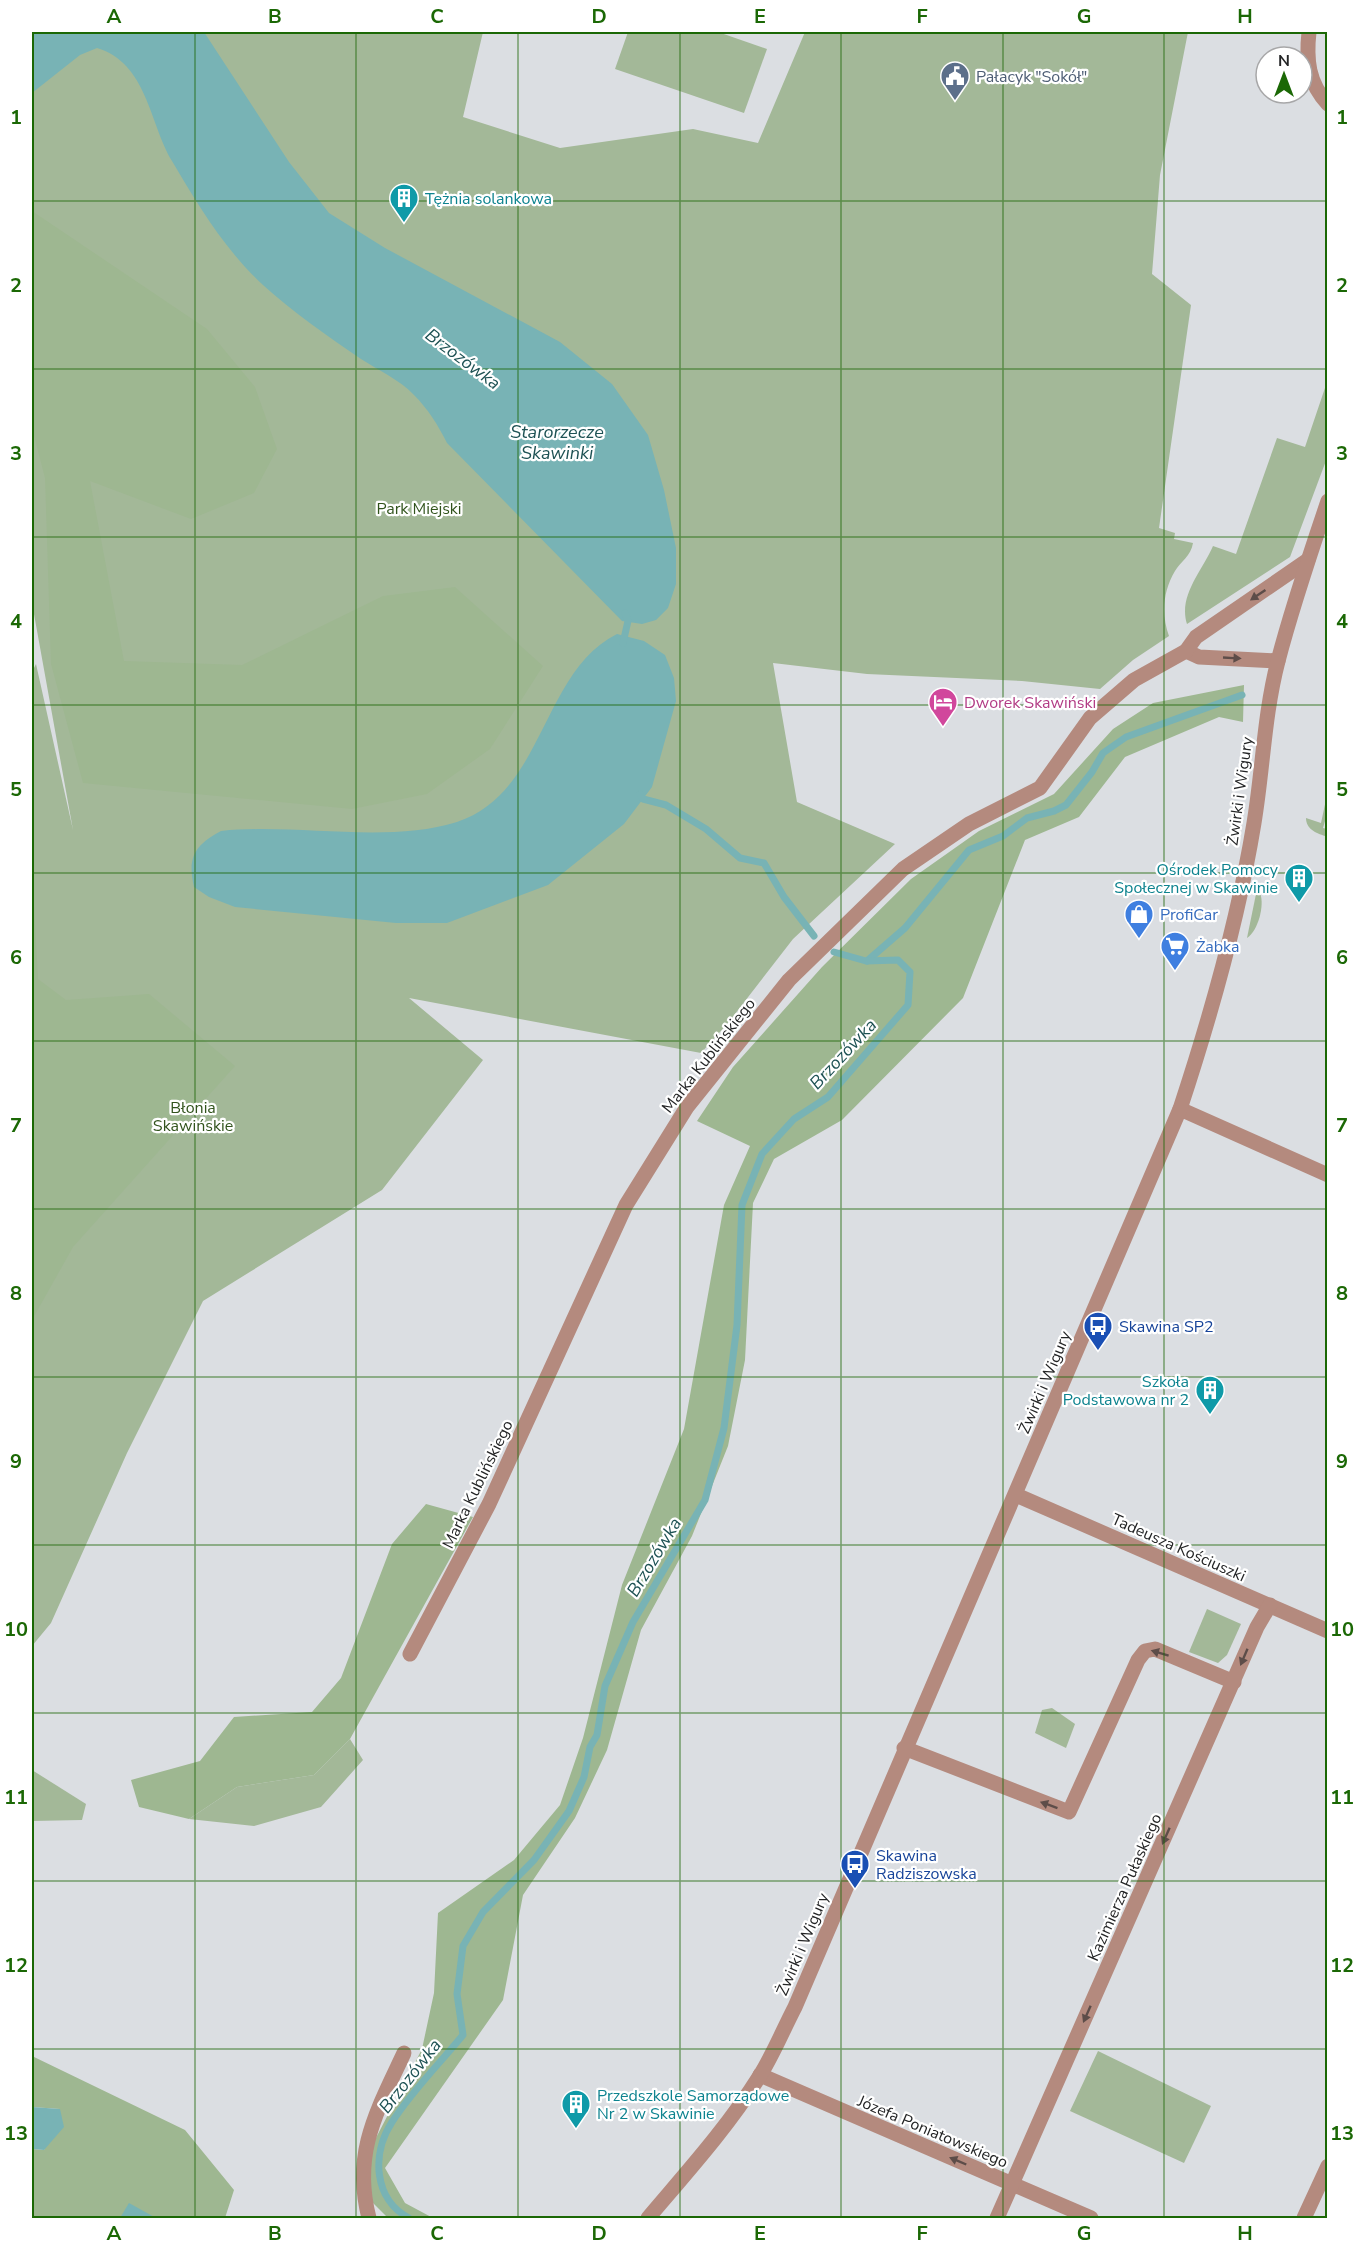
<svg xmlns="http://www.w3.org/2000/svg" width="1359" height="2250" font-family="'Nunito Sans',sans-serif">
  <rect width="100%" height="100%" fill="#dbdee2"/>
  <!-- green -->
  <g fill="#a3b898">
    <path d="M32,32H483L463,117L560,148L693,129L758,143L805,32H1188L1160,175L1152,274L1191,305L1159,528L1175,533L1174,539L1193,543C1191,556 1181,561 1175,571C1163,591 1161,614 1169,636L1133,660L1100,689L1022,681L867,674L773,663L797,802L895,844L793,939L728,1023L701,1053L409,998L483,1060L382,1190L203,1301L127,1453L51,1623L32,1646V672L36,664L73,830L32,603Z"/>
    <polygon points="628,32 718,32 767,49 744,113 615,69"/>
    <path d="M1327,382V458L1290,557L1187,624C1178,596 1202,571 1213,546L1236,554L1277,438L1305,447Z"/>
    <path d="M1327,795V814L1323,828L1327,829L1325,836C1316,833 1306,829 1306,818L1321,823Z"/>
    <path d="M1260,893C1265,905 1258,931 1247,938L1256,894Z"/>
    <polygon points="1207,1609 1241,1624 1227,1655 1218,1663 1189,1652"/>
    <polygon points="1052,1708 1075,1724 1066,1748 1035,1733 1042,1710"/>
    <polygon points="350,1739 363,1760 321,1807 254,1826 189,1819 237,1787 314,1775"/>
    <polygon points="32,1770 86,1804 82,1820 32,1821"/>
    <polygon points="1098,2051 1211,2106 1184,2163 1070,2111"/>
  </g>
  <!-- forest -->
  <g fill="#9eb791">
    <polygon points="32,211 207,329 255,387 277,449 254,493 191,519 90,481 124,661 242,665 383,596 455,587 543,666 490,749 427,794 352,809 83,783 51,664 45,478 32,428"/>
    <polygon points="1244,685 1243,722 1219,717 1125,757 1079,817 1025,840 963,998 842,1120 774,1159 753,1203 745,1360 728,1446 692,1536 641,1630 607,1750 575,1818 523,1895 503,2000 385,2168 405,2203 433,2218 388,2218 372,2202 364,2161 422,2049 434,1993 438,1913 514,1860 560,1805 583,1738 622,1585 684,1429 724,1205 750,1146 697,1121 733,1067 822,967 911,879 979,831 1054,794 1113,729 1153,703"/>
    <polygon points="32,871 38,979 66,1000 149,994 235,1066 73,1247 32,1320"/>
    <polygon points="426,1504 473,1517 350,1739 314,1775 237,1787 189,1819 139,1807 131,1780 200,1761 234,1717 312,1712 341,1678 392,1544"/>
    <polygon points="32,2056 185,2130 234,2190 225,2218 32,2218 32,2149 44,2150 60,2109 32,2107"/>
  </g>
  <!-- water -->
  <g fill="#78b3b5">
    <path d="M32,32H204L289,162L329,213L385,248L560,342L612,384L648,435L664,490L676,548V584L668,608L656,620L642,624L622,621L447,443C438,425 428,409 414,395C400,380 378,370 361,359C327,336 293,312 263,285C225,250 198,205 172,161C149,122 147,63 97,48L80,55L32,93Z"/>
    <path d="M617,634L644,641L665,655L674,678L676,701L652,787L624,824L548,885L447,923H396L235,907L209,897L194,887C187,857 195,845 221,831C295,823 387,844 457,822C545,793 541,672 617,634Z"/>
    <polygon points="32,2107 60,2109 64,2127 44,2150 32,2149"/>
    <polygon points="129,2203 156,2218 120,2218"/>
  </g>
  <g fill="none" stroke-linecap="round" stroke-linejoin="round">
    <!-- stream -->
    <g stroke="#78b3b5" stroke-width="7">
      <polyline points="623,643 628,621 625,613"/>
      <polyline points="640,794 643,799 666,805 706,829 740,858 764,863 784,897 814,936"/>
      <polyline points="867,961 905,928 969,850 1003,836 1027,818 1054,811 1066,805 1092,772 1103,753 1126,737 1242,695"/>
      <path d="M409,2218C374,2200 371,2154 392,2122C412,2091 440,2063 463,2035L457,1994L463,1946L483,1912L534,1860L569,1811L584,1777L590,1747L597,1735L605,1686L633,1622L705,1500L724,1428L737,1325L742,1205L762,1154L794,1119L828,1097L908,1005L910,972L898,960L866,961L834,952"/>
    </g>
    <!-- minor -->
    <g stroke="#b48a7e" stroke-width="15">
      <path d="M1309,32C1306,59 1308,83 1328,104"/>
      <polyline points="1186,651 1199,657 1278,661"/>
      <polyline points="1180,1109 1328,1175"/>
      <polyline points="1016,1495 1328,1631"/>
      <polyline points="410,1654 489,1504 626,1205 687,1107 789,980 903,869 969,824 1040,788 1090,718 1134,680 1186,651 1196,637 1308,560"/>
      <polyline points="904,1748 1069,1812 1138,1660 1145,1651 1155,1649 1234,1682"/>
      <polyline points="760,2075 1091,2218"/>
      <path d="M369,2218C352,2153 377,2111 404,2053"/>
      <path d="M648,2218C686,2173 727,2128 759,2077C773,2055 783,2030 795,2007L1180,1109C1211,1015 1238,921 1254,823C1263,769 1264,715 1278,661C1292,607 1310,554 1328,501"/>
      <polyline points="997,2218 1257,1627 1270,1605"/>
      <polyline points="1304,2218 1328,2166"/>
    </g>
  </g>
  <!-- one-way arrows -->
  <defs><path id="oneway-solid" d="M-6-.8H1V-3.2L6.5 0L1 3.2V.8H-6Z" transform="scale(1.5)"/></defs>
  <g fill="#5d4d49">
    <use href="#oneway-solid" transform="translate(1258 595) rotate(146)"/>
    <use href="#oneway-solid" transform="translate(1232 658) rotate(3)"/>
    <use href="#oneway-solid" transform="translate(1160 1653) rotate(-163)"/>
    <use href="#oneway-solid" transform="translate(1244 1657) rotate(113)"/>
    <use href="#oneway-solid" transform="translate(1049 1805) rotate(-160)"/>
    <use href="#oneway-solid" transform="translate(1166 1836) rotate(114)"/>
    <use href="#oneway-solid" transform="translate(1087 2014) rotate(114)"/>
    <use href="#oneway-solid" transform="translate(958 2161) rotate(-157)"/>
  </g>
  <!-- grid -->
  <path fill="none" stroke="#1b6805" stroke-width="1.5" stroke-opacity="0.55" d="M195,32V2218M356,32V2218M518,32V2218M680,32V2218M841,32V2218M1003,32V2218M1164,32V2218M32,201H1328M32,369H1328M32,537H1328M32,705H1328M32,873H1328M32,1041H1328M32,1209H1328M32,1377H1328M32,1545H1328M32,1713H1328M32,1881H1328M32,2049H1328"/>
  <!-- icons -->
  <defs>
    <g id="civic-pin" transform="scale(1.5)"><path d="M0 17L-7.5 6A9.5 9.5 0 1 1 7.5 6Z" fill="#5c6f8a" stroke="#fff"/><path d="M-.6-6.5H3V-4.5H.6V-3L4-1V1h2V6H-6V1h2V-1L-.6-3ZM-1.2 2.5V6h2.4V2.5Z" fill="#fff"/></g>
    <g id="building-pin" transform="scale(1.5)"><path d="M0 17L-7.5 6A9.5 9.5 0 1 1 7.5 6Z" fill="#0f9aa8" stroke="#fff"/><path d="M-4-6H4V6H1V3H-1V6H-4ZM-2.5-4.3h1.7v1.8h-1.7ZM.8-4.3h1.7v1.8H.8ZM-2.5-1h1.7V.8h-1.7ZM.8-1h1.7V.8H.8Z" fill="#fff"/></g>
    <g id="hotel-pin" transform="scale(1.5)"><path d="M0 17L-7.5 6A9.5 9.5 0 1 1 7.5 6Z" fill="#d1479c" stroke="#fff"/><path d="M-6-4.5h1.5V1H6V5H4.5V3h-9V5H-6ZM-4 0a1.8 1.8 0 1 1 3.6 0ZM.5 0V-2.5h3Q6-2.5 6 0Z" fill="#fff"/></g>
    <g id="shop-pin" transform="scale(1.5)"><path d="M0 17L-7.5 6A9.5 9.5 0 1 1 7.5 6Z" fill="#3f7fe0" stroke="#fff"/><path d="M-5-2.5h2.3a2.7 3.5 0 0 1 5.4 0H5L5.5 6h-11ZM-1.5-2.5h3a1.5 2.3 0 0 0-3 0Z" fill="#fff"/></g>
    <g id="supermarket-pin" transform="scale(1.5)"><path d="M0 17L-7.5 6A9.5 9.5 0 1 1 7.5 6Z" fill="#3f7fe0" stroke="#fff"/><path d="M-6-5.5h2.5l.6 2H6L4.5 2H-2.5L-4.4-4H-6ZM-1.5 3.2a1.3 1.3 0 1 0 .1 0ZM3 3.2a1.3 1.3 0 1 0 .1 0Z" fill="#fff"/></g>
    <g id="bus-pin" transform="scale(1.5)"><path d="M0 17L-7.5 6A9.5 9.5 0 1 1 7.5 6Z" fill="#1a4fb4" stroke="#fff"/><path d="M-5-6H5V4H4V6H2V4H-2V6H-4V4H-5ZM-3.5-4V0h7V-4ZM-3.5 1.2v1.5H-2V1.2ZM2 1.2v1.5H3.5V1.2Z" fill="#fff"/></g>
  </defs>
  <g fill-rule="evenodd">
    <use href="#civic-pin" x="955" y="76"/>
    <use href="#building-pin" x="404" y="198"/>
    <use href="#hotel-pin" x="943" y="702"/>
    <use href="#building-pin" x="1299" y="878"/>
    <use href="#shop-pin" x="1139" y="914"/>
    <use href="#supermarket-pin" x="1175" y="946"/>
    <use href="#bus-pin" x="1098" y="1326"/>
    <use href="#building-pin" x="1210" y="1390"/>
    <use href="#bus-pin" x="855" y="1864"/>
    <use href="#building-pin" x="576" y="2104"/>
  </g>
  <g text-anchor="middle" stroke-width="4.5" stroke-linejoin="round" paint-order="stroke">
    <!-- service labels -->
    <g font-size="16" fill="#4e5e75" stroke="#fff" text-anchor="start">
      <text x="976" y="82">Pałacyk "Sokół"</text>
    </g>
    <!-- culture labels -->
    <g font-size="16" fill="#0d838f" stroke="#fff" text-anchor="start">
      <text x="425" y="204">Tężnia solankowa</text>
      <text x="1278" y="875" text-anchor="end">Ośrodek Pomocy<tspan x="1278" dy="18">Społecznej w Skawinie</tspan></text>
      <text x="1189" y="1387" text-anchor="end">Szkoła<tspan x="1189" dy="18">Podstawowa nr 2</tspan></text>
      <text x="597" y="2101">Przedszkole Samorządowe<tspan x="597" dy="18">Nr 2 w Skawinie</tspan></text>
    </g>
    <!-- park labels -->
    <g font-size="16" fill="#31531c" stroke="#fff">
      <text x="419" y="514">Park Miejski</text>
      <text x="193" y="1113">Błonia<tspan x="193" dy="18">Skawińskie</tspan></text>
    </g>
    <!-- hotel labels -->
    <g font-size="16" fill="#b23c85" stroke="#fff" text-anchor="start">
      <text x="964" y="708">Dworek Skawiński</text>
    </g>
    <!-- street labels -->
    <g font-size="16" fill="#232425" stroke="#fff">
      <text transform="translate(1239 791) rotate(-82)" y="6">Żwirki i Wigury</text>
      <text transform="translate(708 1055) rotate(-52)" y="6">Marka Kublińskiego</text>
      <text transform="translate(1044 1382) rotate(-67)" y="6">Żwirki i Wigury</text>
      <text transform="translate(477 1484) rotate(-64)" y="6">Marka Kublińskiego</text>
      <text transform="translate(1179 1547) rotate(24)" y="6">Tadeusza Kościuszki</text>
      <text transform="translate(1124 1887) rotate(-66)" y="6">Kazimierza Pułaskiego</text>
      <text transform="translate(802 1944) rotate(-67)" y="6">Żwirki i Wigury</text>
      <text transform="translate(933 2131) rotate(23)" y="6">Józefa Poniatowskiego</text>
    </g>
    <!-- shop labels -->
    <g font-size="16" fill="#366cbe" stroke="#fff" text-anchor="start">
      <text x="1160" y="920">ProfiCar</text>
      <text x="1196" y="952">Żabka</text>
    </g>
    <!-- transit labels -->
    <g font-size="16" fill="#164399" stroke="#fff" text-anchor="start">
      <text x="1119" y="1332">Skawina SP2</text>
      <text x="876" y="1861">Skawina<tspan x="876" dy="18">Radziszowska</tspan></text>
    </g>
    <!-- water labels -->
    <g font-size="18" font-style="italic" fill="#1e5254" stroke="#fff">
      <text transform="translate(463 359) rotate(37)" y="6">Brzozówka</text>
      <text x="557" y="438">Starorzecze<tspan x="557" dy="21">Skawinki</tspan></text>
      <text transform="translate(843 1054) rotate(-47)" y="6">Brzozówka</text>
      <text transform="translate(654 1557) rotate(-59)" y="6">Brzozówka</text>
      <text transform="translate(410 2076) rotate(-52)" y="6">Brzozówka</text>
    </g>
  </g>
  <!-- border -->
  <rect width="1359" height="2250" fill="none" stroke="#ffffff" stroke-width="66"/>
  <!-- north arrow -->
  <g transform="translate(1284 75)"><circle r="28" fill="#ffffff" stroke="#a7a7a8" stroke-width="1.5"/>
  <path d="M0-4.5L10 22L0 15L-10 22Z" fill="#1b6805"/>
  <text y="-9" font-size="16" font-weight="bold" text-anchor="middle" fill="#232425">N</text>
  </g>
  <rect x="33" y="33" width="1293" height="2184" fill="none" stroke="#1b6805" stroke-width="2"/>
  <g font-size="20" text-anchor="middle" font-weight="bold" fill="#1b6805">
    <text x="114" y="23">A</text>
    <text x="275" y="23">B</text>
    <text x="437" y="23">C</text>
    <text x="599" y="23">D</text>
    <text x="760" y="23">E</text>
    <text x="922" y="23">F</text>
    <text x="1084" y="23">G</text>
    <text x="1245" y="23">H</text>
    <text x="16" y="124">1</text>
    <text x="1342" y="124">1</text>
    <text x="16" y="292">2</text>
    <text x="1342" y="292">2</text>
    <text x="16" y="460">3</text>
    <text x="1342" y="460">3</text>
    <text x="16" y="628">4</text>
    <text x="1342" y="628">4</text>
    <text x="16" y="796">5</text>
    <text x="1342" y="796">5</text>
    <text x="16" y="964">6</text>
    <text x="1342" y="964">6</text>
    <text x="16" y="1132">7</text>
    <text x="1342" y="1132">7</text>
    <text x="16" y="1300">8</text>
    <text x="1342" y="1300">8</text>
    <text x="16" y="1468">9</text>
    <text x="1342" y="1468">9</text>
    <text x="16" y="1636">10</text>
    <text x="1342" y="1636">10</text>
    <text x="16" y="1804">11</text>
    <text x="1342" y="1804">11</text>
    <text x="16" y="1972">12</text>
    <text x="1342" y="1972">12</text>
    <text x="16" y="2140">13</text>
    <text x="1342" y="2140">13</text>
    <text x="114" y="2240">A</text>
    <text x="275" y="2240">B</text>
    <text x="437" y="2240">C</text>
    <text x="599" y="2240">D</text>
    <text x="760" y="2240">E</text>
    <text x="922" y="2240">F</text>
    <text x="1084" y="2240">G</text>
    <text x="1245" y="2240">H</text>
  </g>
</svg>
